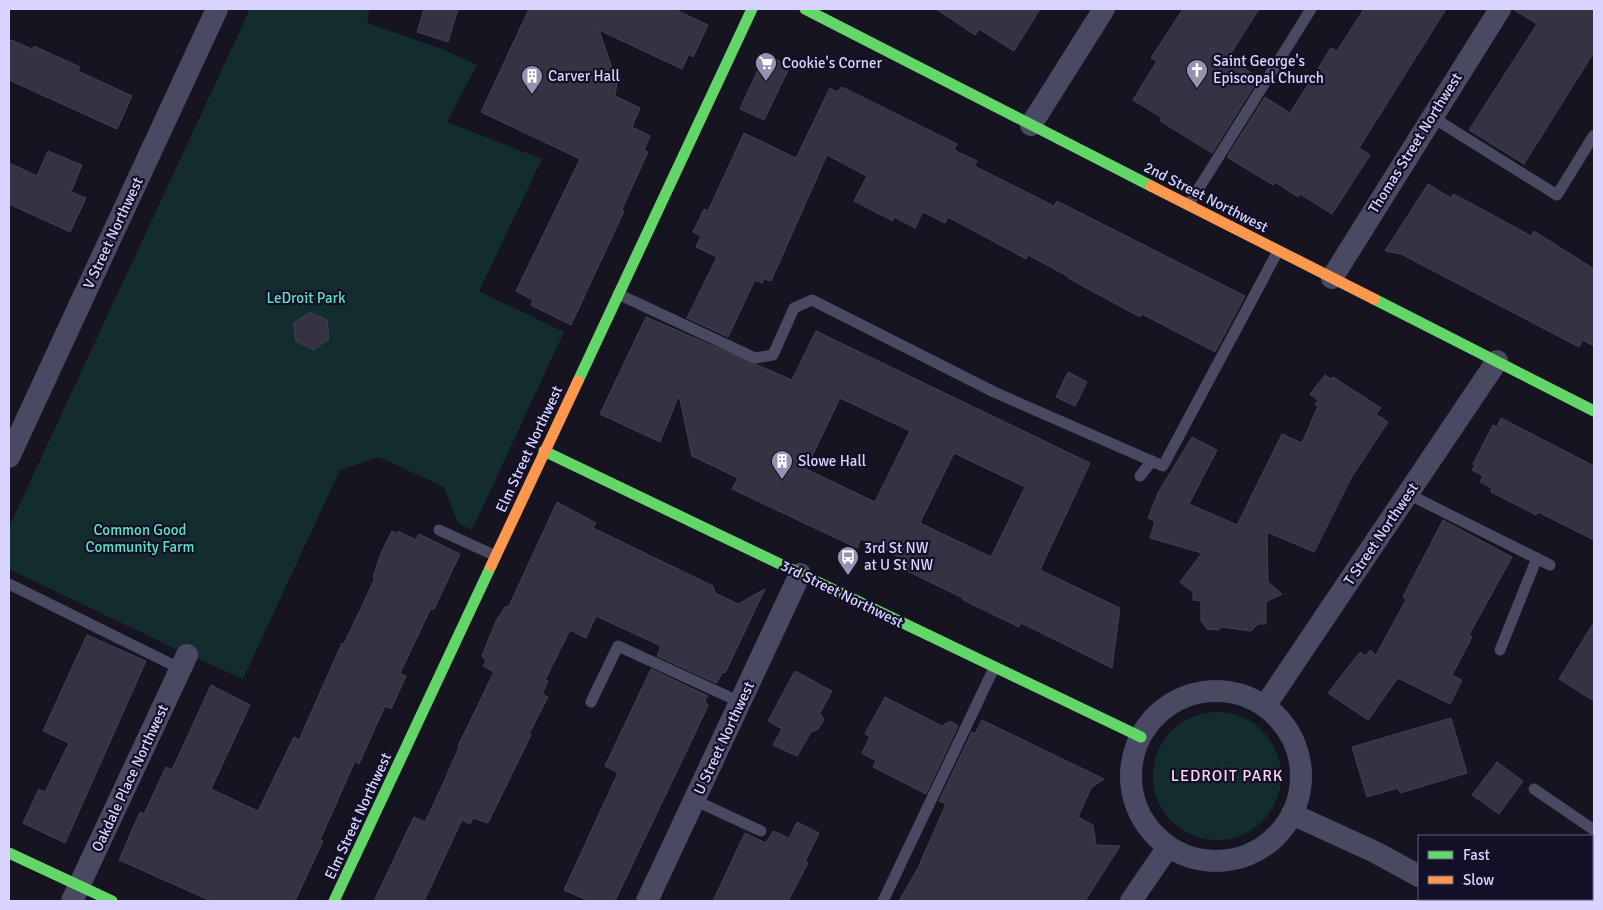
<svg xmlns="http://www.w3.org/2000/svg" width="1603" height="910" font-family="Signika,sans-serif">
  <rect width="100%" height="100%" fill="#161421"/>
  <!-- green -->
  <g fill="#132c2d">
    <polygon points="250,9 370,9 367,23 445,50 477,65 447,122 542,159 479,291 564,332 472,530 458,523 444,487 379,457 340,470 243,679 182,652 9,569 9,527"/>
    <circle cx="1217" cy="776" r="64"/>
  </g>
  <!-- building -->
  <g fill="#343243" stroke="#433f54" fill-rule="evenodd">
    <polygon points="424,9 458,9 448,42 417,32"/>
    <polygon points="529,9 674,9 708,25 693,57 689,54 682,69 599,30 617,83 615,96 640,108 632,127 650,136 644,150 648,152 622,209 624,211 571,325 531,305 533,300 516,291 580,159 481,112"/>
    <polygon points="936,9 1040,9 1014,51 979,29 975,35"/>
    <polygon points="1183,9 1259,9 1228,58 1259,78 1212,153 1160,121 1162,118 1133,100 1157,61 1151,58"/>
    <polygon points="1364,9 1446,9 1359,148 1370,155 1332,214 1300,194 1298,197 1275,182 1273,185 1227,157 1265,97 1290,113 1331,48 1337,51"/>
    <polygon points="1513,9 1594,9 1594,52 1524,164 1469,130 1537,24"/>
    <polygon points="9,39 32,49 34,46 80,67 78,71 132,96 117,129 9,80"/>
    <polygon points="765,54 790,66 764,120 740,109"/>
    <polygon points="842,87 957,144 954,150 977,161 974,166 1054,206 1057,201 1245,296 1215,352 1142,314 1140,317 1068,278 1069,277 1028,255 1026,259 948,217 945,223 923,212 915,228 894,217 893,221 854,201 867,176 827,155 771,281 764,279 762,283 755,280 728,337 687,318 717,257 696,247 701,236 693,232 704,209 708,211 744,133 796,158 830,88 836,92"/>
    <polygon points="48,151 82,165 71,192 86,198 70,232 9,204 9,163 37,176"/>
    <polygon points="1428,184 1451,198 1453,194 1467,201 1531,236 1534,231 1594,269 1594,346 1583,340 1579,347 1401,254 1385,251"/>
    <polygon points="310,312 327,320 329,339 313,350 296,341 294,323"/>
    <path d="M646,317L792,380L816,331L1090,463L1040,570L1120,608L1112,668L1021,623L1019,627L963,600V598L897,566L901,558L861,539L857,548L732,489L738,478L692,456L679,395L660,442L600,414ZM840,398L910,431L875,502L806,469ZM954,453L1025,487L991,557L920,523Z"/>
    <polygon points="1068,372 1087,382 1075,406 1056,397"/>
    <polygon points="1325,375 1331,379 1333,377 1381,408 1376,414 1388,422 1351,478 1314,552 1267,532 1268,582 1282,594 1266,602 1266,624 1258,624 1251,631 1221,627 1218,630 1207,629 1201,621 1201,601 1193,600 1193,592 1180,582 1202,553 1150,538 1155,521 1148,518 1159,491 1192,437 1217,450 1189,504 1237,525 1282,434 1302,443 1318,406 1315,404 1318,400 1310,394"/>
    <polygon points="1501,418 1594,466 1594,540 1538,512 1536,515 1491,492 1492,488 1480,482 1483,476 1472,470 1475,465 1473,464 1493,425 1497,427"/>
    <polygon points="557,502 596,523 593,528 713,586 715,593 738,604 765,589 725,673 723,672 716,683 657,656 661,646 596,616 586,638 570,630 545,680 548,681 542,694 548,697 529,734 531,735 488,823 473,818 470,824 462,820 424,901 374,901 414,817 425,822 442,786 459,747 458,746 494,672 483,666 486,661 482,656 496,621 505,607 509,606"/>
    <polygon points="1443,520 1512,557 1469,635 1472,637 1452,675 1462,680 1450,704 1398,678 1368,720 1328,693 1360,652 1366,656 1370,650 1376,655 1406,600 1403,597"/>
    <polygon points="392,531 397,534 398,531 416,540 419,534 460,554 434,609 430,610 402,669 400,673 406,676 391,709 385,706 359,764 355,761 320,840 323,841 295,901 211,901 119,860 140,812 144,814 166,767 172,770 211,685 250,705 211,789 258,811 294,737 299,740 342,643 344,644 375,578 373,577 381,553"/>
    <polygon points="1594,622 1594,701 1559,679"/>
    <polygon points="87,635 146,661 65,843 23,823 39,789 45,792 69,743 43,731"/>
    <polygon points="651,669 708,696 705,701 708,706 615,901 589,901 564,890 618,773 605,766"/>
    <polygon points="795,671 832,691 820,713 824,720 818,729 811,732 797,756 773,745 782,729 768,721"/>
    <polygon points="885,697 942,726 950,721 958,726 926,794 873,767 876,761 862,753 870,737 865,734"/>
    <polygon points="1451,718 1467,773 1400,793 1398,788 1367,797 1352,747"/>
    <polygon points="982,720 1104,779 1091,788 1078,817 1093,825 1096,845 1120,846 1085,901 899,901 918,868 946,804 939,801 972,732 975,734"/>
    <polygon points="1497,762 1523,781 1499,814 1472,795"/>
    <polygon points="797,822 819,833 805,862 808,863 788,901 713,901 745,833 766,843 773,831 789,838"/>
  </g>
  <g fill="none" stroke-linecap="round" stroke-linejoin="round">
    <!-- lane -->
    <g stroke="#4a4962" stroke-width="11">
      <polyline points="1432,117 1557,195 1594,135"/>
      <polyline points="1189,204 1311,9"/>
      <polyline points="618,294 755,358 773,355 794,308 812,300 994,392 1163,466 1278,251"/>
      <polyline points="1140,476 1152,461"/>
      <polyline points="1408,494 1550,565"/>
      <polyline points="439,530 496,556"/>
      <polyline points="9,584 181,669"/>
      <polyline points="1500,650 1537,558"/>
      <polyline points="591,702 618,646 740,702"/>
      <polyline points="1534,789 1594,830"/>
      <polyline points="694,800 761,831"/>
      <polyline points="883,901 994,668"/>
    </g>
    <!-- street -->
    <g stroke="#4a4962" stroke-width="22">
      <polyline points="1031,125 1104,9"/>
      <polyline points="1332,278 1500,9"/>
      <polyline points="9,457 217,9"/>
      <circle cx="1216" cy="776" r="85"/>
      <polyline points="1265,706 1497,361"/>
      <polyline points="1292,814 1375,852 1419,876"/>
      <polyline points="1453,899 1457,901"/>
      <polyline points="72,901 187,655"/>
      <polyline points="647,901 800,574"/>
      <polyline points="1131,901 1168,847"/>
    </g>
    <!-- fast -->
    <g stroke="#63d668" stroke-width="11">
      <polyline points="805,9 1151,186"/>
      <polyline points="1374,299 1594,411"/>
      <polyline points="578,381 752,9"/>
      <polyline points="544,451 1141,737"/>
      <polyline points="9,853 112,901"/>
      <polyline points="334,901 491,566"/>
    </g>
    <!-- slow -->
    <g stroke="#ff974d" stroke-width="11">
      <polyline points="1151,186 1374,299"/>
      <polyline points="491,566 578,381"/>
    </g>
  </g>
  <!-- icons -->
  <defs>
    <g id="supermarket-pin" transform="scale(1.125)"><path d="M0 17L-7.5 6A9.5 9.5 0 1 1 7.5 6Z" fill="#9591b1" stroke="#130f26"/><path d="M-6-5.5h2.5l.6 2H6L4.5 2H-2.5L-4.4-4H-6ZM-1.5 3.2a1.3 1.3 0 1 0 .1 0ZM3 3.2a1.3 1.3 0 1 0 .1 0Z" fill="#fff"/></g>
    <g id="church-pin" transform="scale(1.125)"><path d="M0 17L-7.5 6A9.5 9.5 0 1 1 7.5 6Z" fill="#9591b1" stroke="#130f26"/><path d="M-1.2-6h2.4v3.5h3.3v2.4h-3.3V6h-2.4V-.1h-3.3v-2.4h3.3Z" fill="#fff"/></g>
    <g id="building-pin" transform="scale(1.125)"><path d="M0 17L-7.5 6A9.5 9.5 0 1 1 7.5 6Z" fill="#9591b1" stroke="#130f26"/><path d="M-4-6H4V6H1V3H-1V6H-4ZM-2.5-4.3h1.7v1.8h-1.7ZM.8-4.3h1.7v1.8H.8ZM-2.5-1h1.7V.8h-1.7ZM.8-1h1.7V.8H.8Z" fill="#fff"/></g>
    <g id="bus-pin" transform="scale(1.125)"><path d="M0 17L-7.5 6A9.5 9.5 0 1 1 7.5 6Z" fill="#9591b1" stroke="#130f26"/><path d="M-5-6H5V4H4V6H2V4H-2V6H-4V4H-5ZM-3.5-4V0h7V-4ZM-3.5 1.2v1.5H-2V1.2ZM2 1.2v1.5H3.5V1.2Z" fill="#fff"/></g>
  </defs>
  <g fill-rule="evenodd">
    <use href="#supermarket-pin" x="766" y="63"/>
    <use href="#church-pin" x="1197" y="70"/>
    <use href="#building-pin" x="532" y="76"/>
    <use href="#building-pin" x="782" y="461"/>
    <use href="#bus-pin" x="848" y="557"/>
  </g>
  <g text-anchor="middle" stroke-width="4.5" stroke-linejoin="round" paint-order="stroke">
    <!-- poi labels -->
    <g font-size="15" fill="#d9d4ff" stroke="#130f26" text-anchor="start">
      <text x="1213" y="66">Saint George's<tspan x="1213" dy="17">Episcopal Church</tspan></text>
      <text x="782" y="68">Cookie's Corner</text>
      <text x="548" y="81">Carver Hall</text>
      <text x="798" y="466">Slowe Hall</text>
      <text x="864" y="553">3rd St NW<tspan x="864" dy="17">at U St NW</tspan></text>
    </g>
    <!-- street labels -->
    <g font-size="15" fill="#d9d4ff" stroke="#130f26">
      <text transform="translate(1415 143) rotate(-58)" y="5">Thomas Street Northwest</text>
      <text transform="translate(1206 197) rotate(27)" y="5">2nd Street Northwest</text>
      <text transform="translate(113 233) rotate(-65)" y="5">V Street Northwest</text>
      <text transform="translate(529 449) rotate(-65)" y="5">Elm Street Northwest</text>
      <text transform="translate(1381 534) rotate(-56)" y="5">T Street Northwest</text>
      <text transform="translate(842 594) rotate(26)" y="5">3rd Street Northwest</text>
      <text transform="translate(724 738) rotate(-65)" y="5">U Street Northwest</text>
      <text transform="translate(130 778) rotate(-65)" y="5">Oakdale Place Northwest</text>
      <text transform="translate(358 816) rotate(-65)" y="5">Elm Street Northwest</text>
    </g>
    <!-- park labels -->
    <g font-size="15" fill="#5fe0c0" stroke="#130f26">
      <text x="306" y="303">LeDroit Park</text>
      <text x="140" y="535">Common Good<tspan x="140" dy="17">Community Farm</tspan></text>
    </g>
    <!-- neighbourhood labels -->
    <g font-size="16" letter-spacing="1" fill="#ffd6f0" stroke="#130f26">
      <text x="1227" y="781">LEDROIT PARK</text>
    </g>
  </g>
  <!-- border -->
  <rect width="1603" height="910" fill="none" stroke="#d9d4ff" stroke-width="20"/>
  <!-- legend -->
  <rect x="1418" y="835" width="175" height="65" fill="#130f26" stroke="#625e7d"/>
  <rect x="1428" y="851" width="25" height="8" fill="#63d668" stroke="#625e7d"/>
  <text x="1463" y="860" font-size="15" fill="#d9d4ff">Fast</text>
  <rect x="1428" y="876" width="25" height="8" fill="#ff974d" stroke="#625e7d"/>
  <text x="1463" y="885" font-size="15" fill="#d9d4ff">Slow</text>
</svg>
